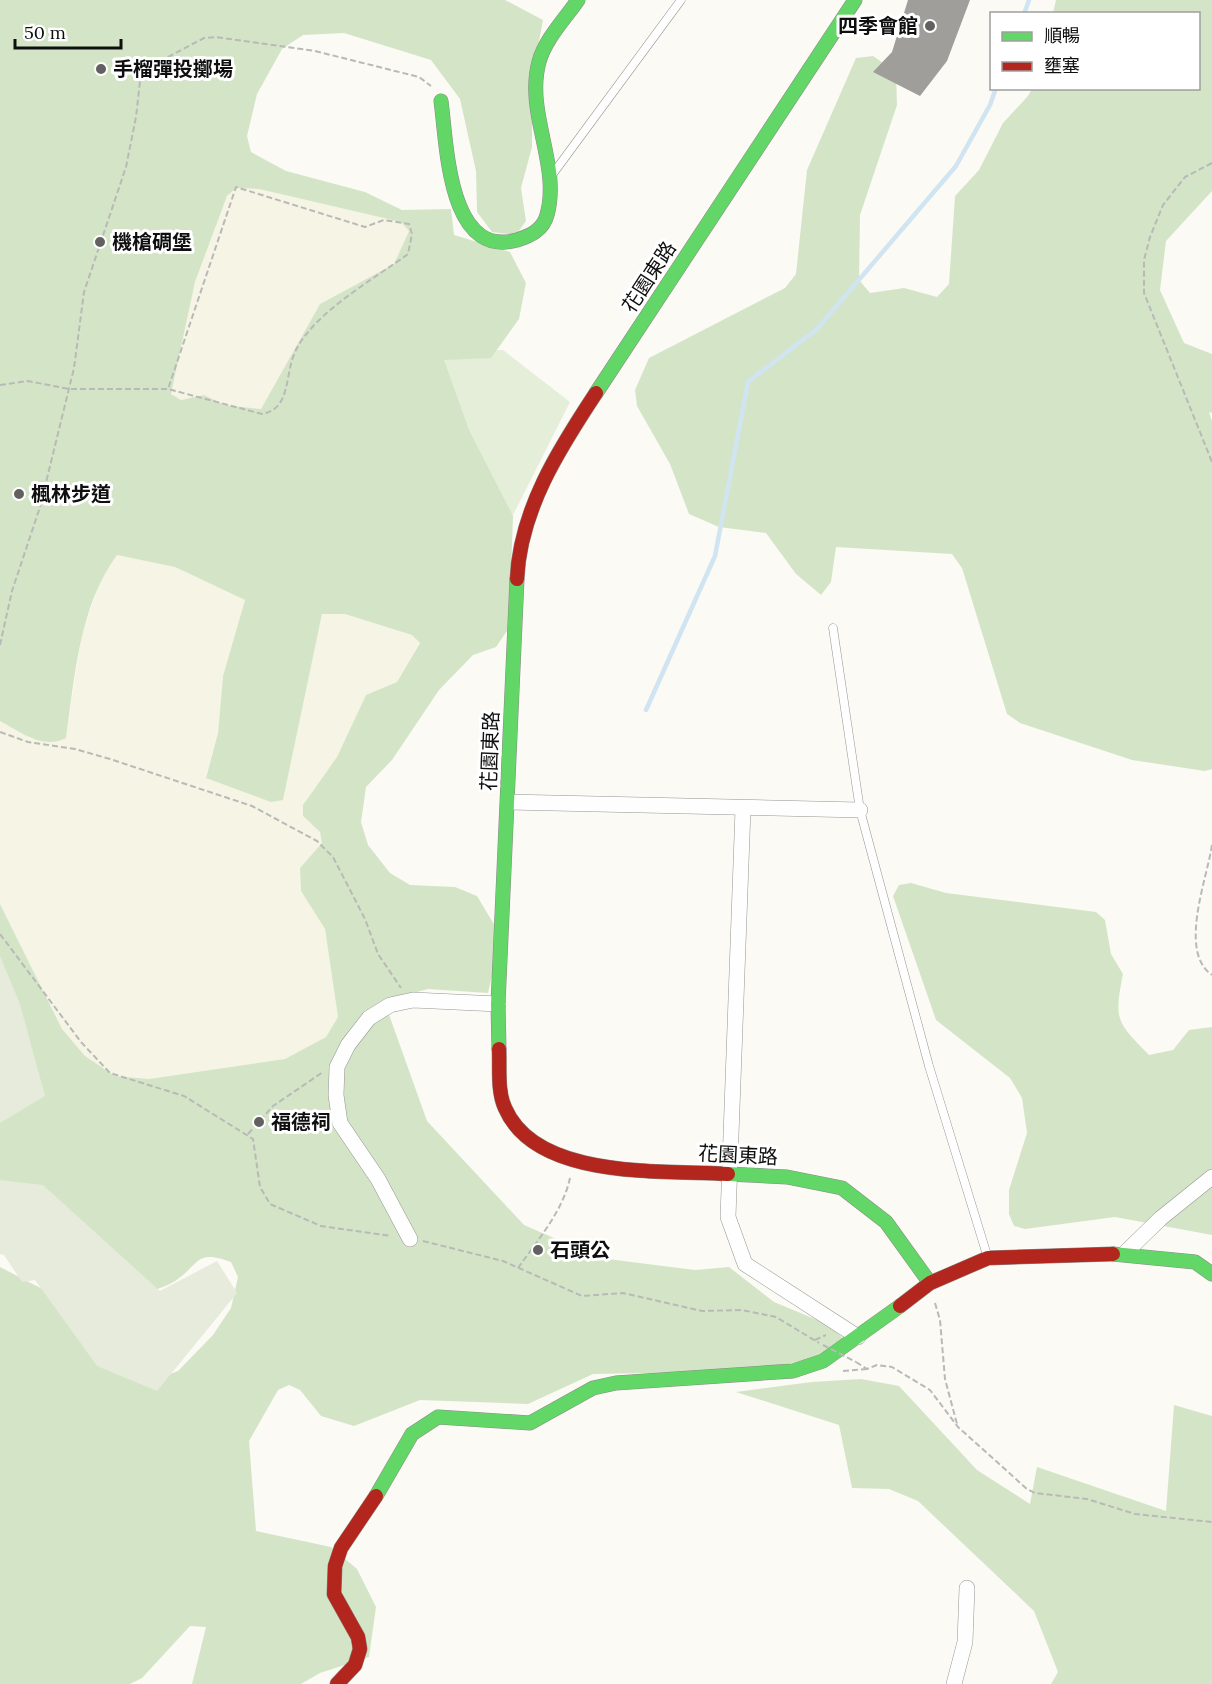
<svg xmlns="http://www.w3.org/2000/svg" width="1212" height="1684" font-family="Lora,'Noto Sans TC',serif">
  <rect width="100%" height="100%" fill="#fbfaf5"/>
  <!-- farmland -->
  <g fill="#f6f4e4">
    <polygon points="236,188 259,189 402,222 409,231 394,264 320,304 261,409 225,405 204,395 181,400 171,395 195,282 227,196"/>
    <polygon points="117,555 175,567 245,600 223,676 218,733 206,777 283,800 322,614 345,614 412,635 420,642 397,682 366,695 337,757 303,805 303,816 320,832 322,843 300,868 301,891 325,929 338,1017 326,1037 285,1059 149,1079 115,1076 85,1056 62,1029 0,904 0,721 32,739 66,738 82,633 103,575"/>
  </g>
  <!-- green -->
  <polygon fill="#e4eed8" points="503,350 570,402 513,515 502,581 422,363 461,351"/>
  <!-- forest -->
  <g fill="#d4e5c7" fill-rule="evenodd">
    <path d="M0,0H505L543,20L532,78V147L521,188L526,221L516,235L492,232L477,212L476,171L460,99L431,60L344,33L303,35L282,49L257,94L247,136L251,152L286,171L365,192L402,210L451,209L454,235L510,252L526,283L519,319L491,358L444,360L469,430L513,516L509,628L496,647L473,655L439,690L392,760L366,787L361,822L368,845L390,873L410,885L455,887L477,896L501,936L488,993L428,989L394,998L387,1009L427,1121L524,1225L600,1258L695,1270L729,1267L774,1302L827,1324L845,1340L841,1351L759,1371L593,1374L528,1404L420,1400L354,1426L321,1416L300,1390L289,1385L278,1390L249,1441L256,1531L331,1547L357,1569L376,1607L369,1657L320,1673L301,1684H192L206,1627L190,1626L142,1678L130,1684H0V1267L52,1294L149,1382L178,1371L213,1335L231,1308L238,1277L231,1262C194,1249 201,1264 175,1281C166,1287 153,1290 144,1294L0,1192V904L62,1029L85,1056L115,1076L149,1079L285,1059L326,1037L338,1017L325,929L301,891L300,868L322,843L320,832L303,816V805L337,757L366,695L397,682L420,643L412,635L345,614H322L283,800L271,802L206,778L218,733L223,676L245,600L175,567L117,555C79,607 75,676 66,738C43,750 20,732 0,721ZM236,188L259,189L401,222L409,231L394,264L320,304L261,409L225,405L204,395L181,400L171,394L195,282L227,196Z"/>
    <polygon points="1056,0 1212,0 1212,191 1166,241 1160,290 1184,343 1212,354 1212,413 1209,412 1212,421 1212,769 1205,771 1132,760 1020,723 1007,714 962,568 952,554 836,547 831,582 821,595 796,574 766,533 719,527 689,514 670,464 637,406 635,390 649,358 785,288 796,274 807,170 856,58 873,56 896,72 897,105 860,215 859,280 870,293 904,288 937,297 949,284 955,196 979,170 1003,123 1028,96 1032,89 1198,88 1198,14 1053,13"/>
    <path d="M911,883L946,893L1096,912L1105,920L1111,954L1123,974C1114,1020 1116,1021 1149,1055L1173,1050L1189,1030L1212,1027V1235L1115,1217L1025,1229L1014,1226L1009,1214V1190L1027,1133L1022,1098L1010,1078L936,1020L893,896L899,885Z"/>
    <polygon points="861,1379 899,1386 977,1470 1030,1504 1037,1467 1166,1511 1174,1405 1212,1416 1212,1684 1051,1684 1058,1672 1034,1611 918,1501 889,1489 852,1488 839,1425 736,1392 812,1382"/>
  </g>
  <!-- cemetery -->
  <g fill="#e6ebdb">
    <polygon points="0,956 20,1004 45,1096 0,1123"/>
    <polygon points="0,1180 43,1185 160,1291 217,1261 237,1293 157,1391 97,1366 35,1280 22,1282 4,1255 0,1254"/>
  </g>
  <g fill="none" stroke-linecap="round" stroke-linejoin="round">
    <!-- stream -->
    <g stroke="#d0e4f1" stroke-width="4.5">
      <polyline points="1024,14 1029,0"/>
      <polyline points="646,710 715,556 748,382 817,329 956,166 990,105 996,88"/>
    </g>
  </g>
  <!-- building -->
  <polygon fill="#9f9e9a" points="908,0 970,0 947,61 920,96 873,72 892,52"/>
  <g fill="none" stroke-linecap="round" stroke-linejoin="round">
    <!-- lane casing -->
    <g stroke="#959593" stroke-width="9">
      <g id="lane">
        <polyline points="552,175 681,0"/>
        <polyline points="833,628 860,810 929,1066 987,1255"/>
      </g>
    </g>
    <!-- street casing -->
    <g stroke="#959593" stroke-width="16">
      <g id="street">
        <polyline points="508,802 860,810"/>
        <polyline points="743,809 728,1217 745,1264 858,1337"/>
        <polyline points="410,1239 378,1179 340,1123 336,1095 337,1067 348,1045 369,1018 390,1005 413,1000 498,1004"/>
        <polyline points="1124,1254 1161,1218 1212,1177"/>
        <polyline points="954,1684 965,1642 967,1588"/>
      </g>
    </g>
    <!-- fast casing -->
    <g stroke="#8c8b89" stroke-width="15">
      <g id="fast">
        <path d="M441,101C447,145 448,259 517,240C530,236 543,230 547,215C561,165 525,113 539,62C545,39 565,19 578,0"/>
        <polyline points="596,393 855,0"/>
        <polyline points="499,1049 498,1004 517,579"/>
        <polyline points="728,1174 787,1177 842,1188 886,1222 930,1283"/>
        <polyline points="1113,1254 1195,1262 1212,1274"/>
        <polyline points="376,1496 412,1434 438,1417 530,1423 593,1388 616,1383 793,1371 823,1361 900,1306"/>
      </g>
    </g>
    <!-- jam casing -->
    <g stroke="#8c8b89" stroke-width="15">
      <g id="jam">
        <path d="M517,579C520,510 559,449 596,393"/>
        <path d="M499,1049C500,1067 497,1091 505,1108C536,1180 662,1170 728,1174"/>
        <polyline points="900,1306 930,1283 988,1258 1113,1254"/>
        <polyline points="337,1684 355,1665 360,1649 358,1637 334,1594 335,1566 341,1548 376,1496"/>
      </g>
    </g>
    <!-- path -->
    <g stroke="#b9b9b8" stroke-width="2" stroke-dasharray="6 3" stroke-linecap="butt">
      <polyline points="1212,163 1185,177 1163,205 1150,237 1144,260 1144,293 1212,462"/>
      <path d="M0,385L28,381L69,389H168L262,414C292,409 284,373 296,350C315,312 374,279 408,254L412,234L409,224L384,220L365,227L236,187L168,389"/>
      <polyline points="0,645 12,591 40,507 74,368 84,292 126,167 136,117 140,81 147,68 204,38 216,37 315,51 419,77 431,86"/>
      <polyline points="0,732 28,742 75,749 110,759 252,806 317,841 333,857 365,919 378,954 401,988"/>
      <path d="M1212,845C1207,879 1178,952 1212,975"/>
      <polyline points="0,934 81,1042 110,1073 184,1096 253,1139 260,1187 270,1204 321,1226 391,1236"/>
      <polyline points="248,1134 273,1106 323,1072"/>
      <polyline points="423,1241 503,1261 582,1296 623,1293 702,1311 742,1310 776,1317 819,1343"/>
      <path d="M518,1268C537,1241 563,1211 570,1178"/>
      <polyline points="935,1303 940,1320 945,1379 957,1424"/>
      <polyline points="815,1340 826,1335"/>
      <polyline points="856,1362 867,1369 877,1365 892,1367 930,1390 958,1427 1027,1489 1035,1493 1087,1499 1135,1514 1212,1522"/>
      <polyline points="843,1371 867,1369"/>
    </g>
    <!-- lane -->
    <use href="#lane" stroke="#fefefe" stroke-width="8"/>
    <!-- street -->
    <use href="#street" stroke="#fefefe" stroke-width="15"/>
    <!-- fast -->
    <use href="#fast" stroke="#63d668" stroke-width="14"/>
    <!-- jam -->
    <use href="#jam" stroke="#b3261e" stroke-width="14"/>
    <!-- path-bridge -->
    <polyline stroke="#b9b9b8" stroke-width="2" stroke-dasharray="6 3" stroke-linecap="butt" points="823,1345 856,1362"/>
  </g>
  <!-- markers -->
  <g fill="#626160" stroke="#fff" stroke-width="2">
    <circle cx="930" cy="26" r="6"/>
    <circle cx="101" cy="69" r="6"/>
    <circle cx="100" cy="242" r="6"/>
    <circle cx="19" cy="494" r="6"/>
    <circle cx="259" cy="1122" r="6"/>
    <circle cx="538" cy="1250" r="6"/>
  </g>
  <g text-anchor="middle" stroke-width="6" stroke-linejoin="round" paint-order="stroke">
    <!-- poi labels -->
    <g font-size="20" font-weight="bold" fill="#0f0f0f" stroke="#fff" text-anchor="start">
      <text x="918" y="33" text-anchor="end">四季會館</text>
      <text x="113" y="76">手榴彈投擲場</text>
      <text x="112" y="249">機槍碉堡</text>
      <text x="31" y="501">楓林步道</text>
      <text x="271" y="1129">福德祠</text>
      <text x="550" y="1257">石頭公</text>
    </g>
    <!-- street labels -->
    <g font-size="20" fill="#0f0f0f" stroke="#fff">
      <text transform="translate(649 277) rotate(-57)" y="7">花園東路</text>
      <text transform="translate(490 751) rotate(-88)" y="7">花園東路</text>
      <text transform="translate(738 1155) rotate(3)" y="7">花園東路</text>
    </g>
  </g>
  <!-- legend -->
  <rect x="990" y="12" width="210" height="78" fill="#ffffff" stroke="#9f9f9f" stroke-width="1.5"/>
  <rect x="1002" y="32" width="30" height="9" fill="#63d668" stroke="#9f9f9f" stroke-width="1.5"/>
  <text x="1044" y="42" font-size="18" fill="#0f0f0f">順暢</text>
  <rect x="1002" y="62" width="30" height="9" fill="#b3261e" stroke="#9f9f9f" stroke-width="1.5"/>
  <text x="1044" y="72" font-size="18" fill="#0f0f0f">壅塞</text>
  <!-- scale -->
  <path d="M15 39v9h106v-9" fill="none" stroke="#0f0f0f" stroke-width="3"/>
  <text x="24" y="39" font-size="18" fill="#0f0f0f" stroke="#ffffff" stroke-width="4.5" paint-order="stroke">50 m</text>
</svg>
